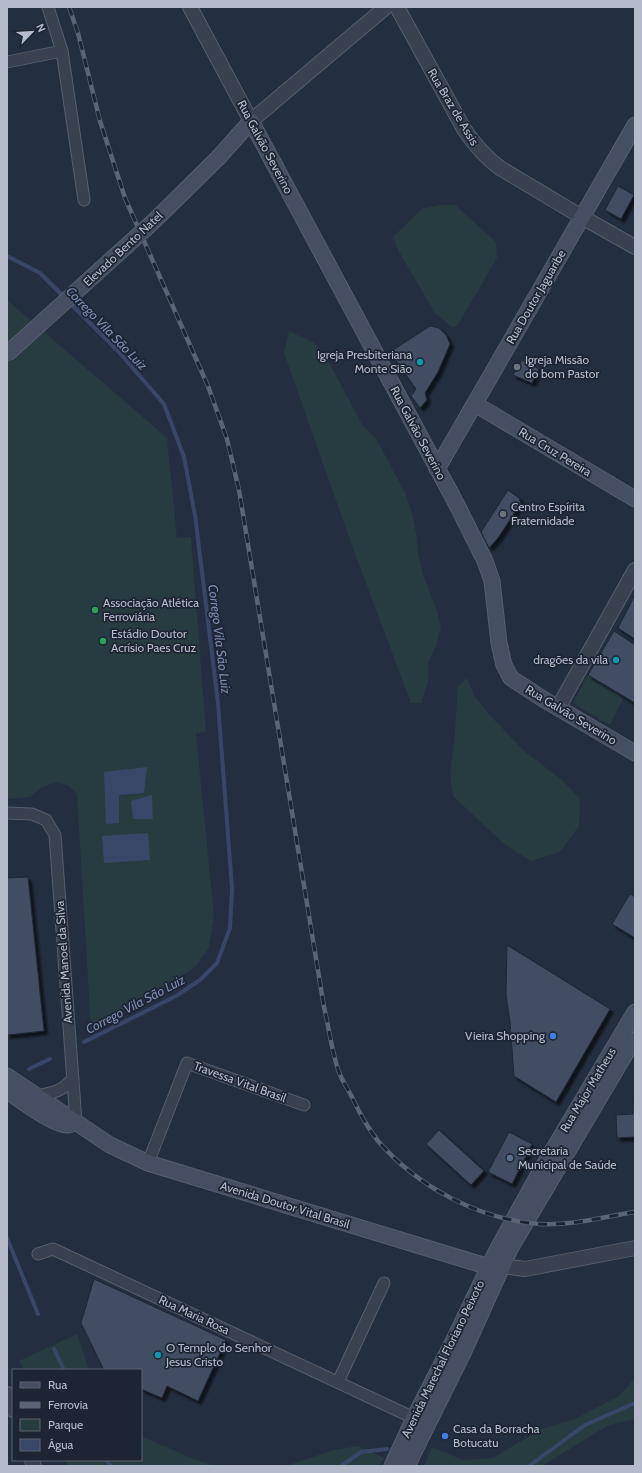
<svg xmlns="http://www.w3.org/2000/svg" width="642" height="1473" font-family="Cabin,sans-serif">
  <defs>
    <filter id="shadow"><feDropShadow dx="3.5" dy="3.5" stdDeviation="1" flood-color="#0009"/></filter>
  </defs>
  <rect width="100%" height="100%" fill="#242e41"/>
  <!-- green -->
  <g fill="#263c41">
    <polygon points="439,205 455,205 496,242 497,258 457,326 452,327 435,313 398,250 393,237 422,209"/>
    <polygon points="7,300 167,438 177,538 191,537 206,732 196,733 214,916 209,948 195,967 169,984 91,1030 77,794 69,786 57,782 42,787 30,797 7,799"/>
    <polygon points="289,331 314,343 326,357 363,426 377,440 405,493 412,513 416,533 418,552 422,572 436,608 441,627 436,646 428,663 428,682 421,703 411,703 354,551 284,353"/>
    <polygon points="588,675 624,696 610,725 573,703"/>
    <polygon points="467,678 474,695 487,712 524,751 562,780 580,799 579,826 560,852 531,861 504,844 453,796 450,773 454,743 458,686"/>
    <polygon points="77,1334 89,1370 24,1370 19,1361"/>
    <polygon points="635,1378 635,1419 607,1426 542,1466 424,1466 432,1447 463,1460 493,1458 541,1429 573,1420 619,1396"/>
    <polygon points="141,1436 189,1457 214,1466 68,1466 66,1460 141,1460"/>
    <polygon points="358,1446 384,1458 379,1466 286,1466 334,1450"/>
  </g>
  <!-- water -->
  <g fill="#384768">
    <polygon points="147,767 144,793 119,795 119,823 106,824 104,772"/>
    <polygon points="152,795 153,819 133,819 131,801"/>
    <polygon points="148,833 150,860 104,863 102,836"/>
  </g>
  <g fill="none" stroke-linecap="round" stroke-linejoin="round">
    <!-- stream -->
    <g stroke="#384768" stroke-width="4">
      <polyline points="7,256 40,273 64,297"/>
      <polyline points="69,302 119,352 164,404 184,457 195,515 218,703 232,888 230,928 217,963 200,980 176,996 84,1042"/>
      <polyline points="29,1069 50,1059"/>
      <polyline points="7,1238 38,1314"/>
      <polyline points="54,1349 64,1370"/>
      <polyline points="106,1460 111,1466"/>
      <polyline points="341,1466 361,1452 387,1449"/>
      <polyline points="529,1466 585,1425 635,1403"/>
    </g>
  </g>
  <!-- building -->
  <g fill="#434d63" stroke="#1f2737" filter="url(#shadow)">
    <polygon points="618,186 634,195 621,219 605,210"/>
    <polygon points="430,326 439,328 446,335 450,344 438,372 425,393 427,400 420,408 411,396 416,389 390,352"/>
    <polygon points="522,360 539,369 532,383 513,375"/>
    <polygon points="508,490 519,498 521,503 498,538 489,548 481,532"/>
    <polygon points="635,595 635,639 618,628"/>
    <polygon points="614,631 635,645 635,703 588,675"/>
    <polygon points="28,877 44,1031 7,1035 7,878"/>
    <polygon points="630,894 635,897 635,938 612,924"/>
    <polygon points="507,945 610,1009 556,1102 514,1076 510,1022 506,995"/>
    <polygon points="633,1103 635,1103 635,1144 634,1137 617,1138 616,1115 633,1114"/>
    <polygon points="439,1130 484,1171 471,1185 426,1144"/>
    <polygon points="509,1132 532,1144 512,1184 488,1172"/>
    <polygon points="94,1279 226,1340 198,1401 167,1386 162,1398 141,1389 141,1370 104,1370 81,1323"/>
  </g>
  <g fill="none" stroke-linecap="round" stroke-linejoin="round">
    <!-- minor casing -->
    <g stroke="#565e6e" stroke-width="13">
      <g id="minor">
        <polyline points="48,7 62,51 84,200"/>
        <polyline points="7,62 62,51"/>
        <polyline points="7,813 32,814 46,820 55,835 76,1122"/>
        <path d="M37,1096C52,1093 64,1091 73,1078"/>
        <polyline points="148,1163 187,1063 304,1105"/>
        <polyline points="38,1254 53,1249 414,1418"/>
        <polyline points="338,1382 384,1283"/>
      </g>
    </g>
    <!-- tertiary casing -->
    <g stroke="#565e6e" stroke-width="16">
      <g id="tertiary">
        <polyline points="190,7 251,121 386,7"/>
        <path d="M397,7L464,129C474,144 485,157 500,168L582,217L635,247"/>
        <polyline points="558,708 635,570"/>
        <polyline points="503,1266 525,1269 635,1248"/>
        <polyline points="7,1394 13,1410"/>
        <polyline points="32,1460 34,1466"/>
      </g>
    </g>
    <!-- secondary casing -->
    <g stroke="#565e6e" stroke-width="17">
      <g id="secondary">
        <polyline points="219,157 251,121 457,505 485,561 492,581 499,643 504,665 511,678 543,699 635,753"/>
        <polyline points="475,404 635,499"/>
        <polyline points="437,469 635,125"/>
        <polyline points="7,1076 110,1145 148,1163 489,1267 503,1266"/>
        <path d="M7,1091C19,1099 53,1125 67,1125C70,1125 73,1124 76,1122"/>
        <polyline points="392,1466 414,1418 452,1344 496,1252 541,1170 635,1012"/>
        <polyline points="407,1466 464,1351 510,1249 633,1041 635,1040"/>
      </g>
    </g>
    <!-- minor -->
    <use href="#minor" stroke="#394050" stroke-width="11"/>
    <!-- tertiary -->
    <use href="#tertiary" stroke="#394050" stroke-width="14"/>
    <!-- secondary -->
    <use href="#secondary" stroke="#464e63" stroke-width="15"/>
    <!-- rail casing -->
    <g stroke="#5a6477" stroke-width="4.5">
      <path id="rail" d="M69,7L78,33L100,121L125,198L208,386L227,439L239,490L324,1007C329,1028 332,1053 339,1072C342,1081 348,1089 352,1097C359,1112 367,1127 378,1141C418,1187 478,1219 539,1224C571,1226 603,1217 635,1212"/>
    </g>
    <!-- rail -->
    <use href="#rail" stroke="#1d2535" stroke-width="3" stroke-dasharray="9" stroke-linecap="butt"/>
    <!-- secondary-bridge casing -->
    <g stroke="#565e6e" stroke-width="17" stroke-linecap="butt">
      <polyline id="secondary-bridge" points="7,354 154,221 219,157"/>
    </g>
    <!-- secondary-bridge -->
    <use href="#secondary-bridge" stroke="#464e63" stroke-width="15"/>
  </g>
  <!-- markers -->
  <g fill="#0f9aa8" stroke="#1d2535" stroke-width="1.5">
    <circle cx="420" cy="362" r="4"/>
    <circle cx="616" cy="660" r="4"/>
    <circle cx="158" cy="1355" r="4"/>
  </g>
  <g fill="#6b7280" stroke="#1d2535" stroke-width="1.5">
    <circle cx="517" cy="367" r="4"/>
    <circle cx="503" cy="514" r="4"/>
  </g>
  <g fill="#2e9e5b" stroke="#1d2535" stroke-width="1.5">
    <circle cx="95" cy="610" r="4"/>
    <circle cx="103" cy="641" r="4"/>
  </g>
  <g fill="#3f7fe0" stroke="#1d2535" stroke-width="1.5">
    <circle cx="553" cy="1036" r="4"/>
    <circle cx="445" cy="1436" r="4"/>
  </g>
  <circle fill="#5c6f8a" stroke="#1d2535" stroke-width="1.5" cx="510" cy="1158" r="4"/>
  <g text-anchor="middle" stroke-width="3.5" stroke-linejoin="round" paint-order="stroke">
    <!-- street labels -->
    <g font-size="12" fill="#b5bbcb" stroke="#1d2535">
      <text transform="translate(453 107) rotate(59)" y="4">Rua Braz de Assis</text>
      <text transform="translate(265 147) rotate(62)" y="4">Rua Galvão Severino</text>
      <text transform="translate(123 249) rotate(-43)" y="4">Elevado Bento Natel</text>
      <text transform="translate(536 297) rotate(-60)" y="4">Rua Doutor Jaguaribe</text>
      <text transform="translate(418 433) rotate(62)" y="4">Rua Galvão Severino</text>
      <text transform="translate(555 452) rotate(31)" y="4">Rua Cruz Pereira</text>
      <text transform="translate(571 715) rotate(31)" y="4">Rua Galvão Severino</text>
      <text transform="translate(64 962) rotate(-94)" y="4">Avenida Manoel da Silva</text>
      <text transform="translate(240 1082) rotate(20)" y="4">Travessa Vital Brasil</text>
      <text transform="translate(588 1090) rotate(-59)" y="4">Rua Major Matheus</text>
      <text transform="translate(285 1205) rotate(17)" y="4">Avenida Doutor Vital Brasil</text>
      <text transform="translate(194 1315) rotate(25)" y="4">Rua Maria Rosa</text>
      <text transform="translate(443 1359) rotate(-64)" y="4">Avenida Marechal Floriano Peixoto</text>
    </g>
    <!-- poi labels -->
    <g font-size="12" fill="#b5bbcb" stroke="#1d2535" text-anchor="start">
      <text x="412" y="359" text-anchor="end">Igreja Presbiteriana<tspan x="412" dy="14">Monte Sião</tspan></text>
      <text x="525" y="364">Igreja Missão<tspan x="525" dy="14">do bom Pastor</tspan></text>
      <text x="511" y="511">Centro Espírita<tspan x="511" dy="14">Fraternidade</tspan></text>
      <text x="103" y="607">Associação Atlética<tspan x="103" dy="14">Ferroviária</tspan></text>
      <text x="111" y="638">Estádio Doutor<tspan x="111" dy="14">Acrísio Paes Cruz</tspan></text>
      <text x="608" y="664" text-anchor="end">dragões da vila</text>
      <text x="545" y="1040" text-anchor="end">Vieira Shopping</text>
      <text x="518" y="1155">Secretaria<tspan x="518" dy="14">Municipal de Saúde</tspan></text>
      <text x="166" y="1352">O Templo do Senhor<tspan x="166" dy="14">Jesus Cristo</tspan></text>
      <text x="453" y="1433">Casa da Borracha<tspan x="453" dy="14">Botucatu</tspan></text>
    </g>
    <!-- water labels -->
    <g font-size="13" font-style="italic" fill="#7c8eb3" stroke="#1d2535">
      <text transform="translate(107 328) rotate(46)" y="5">Corrego Vila São Luiz</text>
      <text transform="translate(220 639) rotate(83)" y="5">Corrego Vila São Luiz</text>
      <text transform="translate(135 1004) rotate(-28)" y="5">Corrego Vila São Luiz</text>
    </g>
  </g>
  <!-- border -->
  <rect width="642" height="1473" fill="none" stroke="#b5bbcb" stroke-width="16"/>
  <!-- legend -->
  <rect x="12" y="1369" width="130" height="92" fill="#1d2535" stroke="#5a6171"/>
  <rect x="20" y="1382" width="20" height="6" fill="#464e63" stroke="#5a6171"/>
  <text x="48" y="1389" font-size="12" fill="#b5bbcb">Rua</text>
  <rect x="20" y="1402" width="20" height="6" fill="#5a6477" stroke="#5a6171"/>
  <text x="48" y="1409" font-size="12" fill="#b5bbcb">Ferrovia</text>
  <rect x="20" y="1419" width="20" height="12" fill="#263c41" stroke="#5a6171"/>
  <text x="48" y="1429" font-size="12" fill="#b5bbcb">Parque</text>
  <rect x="20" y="1439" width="20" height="12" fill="#384768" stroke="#5a6171"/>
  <text x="48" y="1449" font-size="12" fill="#b5bbcb">Água</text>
  <!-- north arrow -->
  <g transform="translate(32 32) rotate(65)" stroke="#1d2535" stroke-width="3" paint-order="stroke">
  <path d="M0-3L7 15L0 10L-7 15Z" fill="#b5bbcb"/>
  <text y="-6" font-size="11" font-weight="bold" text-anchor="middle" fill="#b5bbcb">N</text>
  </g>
</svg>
